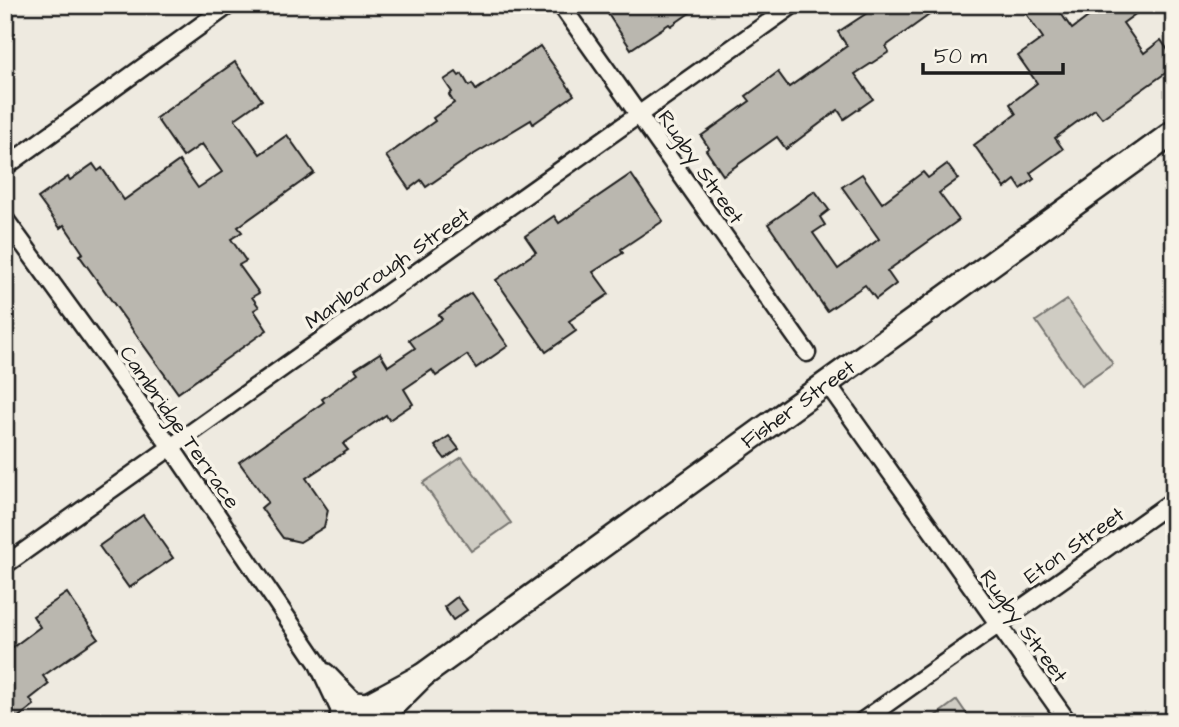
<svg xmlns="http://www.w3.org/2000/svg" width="1179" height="727" font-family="'Architects Daughter',sans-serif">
  <rect width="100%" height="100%" fill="#eeeae0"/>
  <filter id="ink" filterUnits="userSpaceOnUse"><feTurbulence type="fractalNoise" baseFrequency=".0143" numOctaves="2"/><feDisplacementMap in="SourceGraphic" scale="14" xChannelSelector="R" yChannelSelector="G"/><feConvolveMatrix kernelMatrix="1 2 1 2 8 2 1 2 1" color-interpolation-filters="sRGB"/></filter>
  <g filter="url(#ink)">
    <!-- green -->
    <g fill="#cfccc3" stroke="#767470" stroke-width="2">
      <polygon points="1067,300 1113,364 1081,386 1036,321"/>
      <polygon points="462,457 511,523 471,551 423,483"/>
      <polygon points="957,700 972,722 926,722 927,722"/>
    </g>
    <!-- building -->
    <g fill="#bab7af" stroke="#1c1c1c" stroke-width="2">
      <polygon points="602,5 701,5 671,26 669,24 631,49"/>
      <polygon points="865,5 943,5 886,46 889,52 855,74 873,99 844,119 838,110 786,149 777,137 723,175 706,150 709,148 701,136 750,101 746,96 778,72 789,87 847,46 838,32 870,11"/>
      <polygon points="1020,5 1055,5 1072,29 1104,5 1148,5 1123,23 1144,53 1161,40 1174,59 1174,67 1102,118 1095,109 1055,138 1063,149 1030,173 1034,179 1021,189 1015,180 1005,188 974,145 1016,114 1010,104 1037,83 1018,56 1043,38"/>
      <polygon points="540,46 574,95 533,124 531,120 471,156 426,187 421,180 409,189 386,156 435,121 433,118 454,103 449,95 452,92 444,80 456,72 459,76 462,74 469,86 472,84 476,90"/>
      <polygon points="235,62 262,100 235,119 260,154 287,135 314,173 238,227 242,232 231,239 246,261 239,265 259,293 252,297 259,307 254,310 267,330 178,393 79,255 83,253 64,225 60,228 38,198 68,177 70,180 93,164 98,171 102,168 124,200 179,161 198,188 222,172 202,144 183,157 156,118"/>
      <polygon points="947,164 958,179 939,193 959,220 887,271 896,284 876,299 865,285 827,311 768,224 815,191 829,210 820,217 825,225 813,233 838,269 879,239 842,187 862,174 882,203 923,172 928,178"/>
      <polygon points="631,174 663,221 621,249 623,253 593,272 609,294 569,321 576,331 546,352 496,280 536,252 525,236 554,216 559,223"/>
      <polygon points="471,293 508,346 476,368 467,355 436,376 432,370 404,389 413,404 389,420 386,415 343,444 348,450 306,478 328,510 324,527 300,542 283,538 261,508 268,502 239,462 324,402 322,399 358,373 355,369 380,353 388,366 415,348 409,340 442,319 439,315"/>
      <polygon points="449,436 459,449 445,459 435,446"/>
      <polygon points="143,515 173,558 129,588 99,546"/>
      <polygon points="67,593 98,638 43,676 49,684 30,699 34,705 16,719 5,705 5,653 40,627 33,616"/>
      <polygon points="457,597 467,610 453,620 444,607"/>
    </g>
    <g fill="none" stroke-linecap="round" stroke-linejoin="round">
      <!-- street casing -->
      <g stroke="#1c1c1c" stroke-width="21">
        <g id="street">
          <polyline points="561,5 807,353"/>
          <polyline points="5,167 229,5"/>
          <polyline points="5,219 171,447 317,662 342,715"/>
          <polyline points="827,383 1068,722"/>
          <polyline points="5,565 793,5"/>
          <polyline points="326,672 357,704"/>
          <polyline points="861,722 1174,500"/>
        </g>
      </g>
      <!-- secondary casing -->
      <g stroke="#1c1c1c" stroke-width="28">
        <g id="secondary">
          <path id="s1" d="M422,676L1174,132"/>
          <polyline points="368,705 422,676 378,720"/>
          <polyline points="341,722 343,712 354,704 368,705 376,716"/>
        </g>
      </g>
      <!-- street -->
      <use href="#street" stroke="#f7f3e8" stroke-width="16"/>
      <!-- secondary -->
      <use href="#secondary" stroke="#f7f3e8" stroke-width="23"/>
    </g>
  </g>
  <g text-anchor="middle" stroke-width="7" stroke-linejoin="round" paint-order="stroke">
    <!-- street labels -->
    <g font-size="21" fill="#1c1c1c" stroke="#f7f3e8">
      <text transform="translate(701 167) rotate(55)" y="7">Rugby Street</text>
      <text transform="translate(387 268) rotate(-35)" y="7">Marlborough Street</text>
      <text dy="7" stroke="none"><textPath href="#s1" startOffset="464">Fisher Street</textPath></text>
      <text transform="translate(180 427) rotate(55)" y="7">Cambridge Terrace</text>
      <text transform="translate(1074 545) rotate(-35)" y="7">Eton Street</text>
      <text transform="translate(1024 626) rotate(54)" y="7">Rugby Street</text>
    </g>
  </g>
  <!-- margin -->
  <rect width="1179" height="727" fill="none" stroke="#f7f3e8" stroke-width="28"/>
  <rect x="14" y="14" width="1151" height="699" fill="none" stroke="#1c1c1c" stroke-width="2.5" filter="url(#ink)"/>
  <!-- scale -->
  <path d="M923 63v10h140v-10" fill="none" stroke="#1c1c1c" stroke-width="3.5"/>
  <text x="934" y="63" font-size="21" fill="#1c1c1c" stroke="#f7f3e8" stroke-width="5" paint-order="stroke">50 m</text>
</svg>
